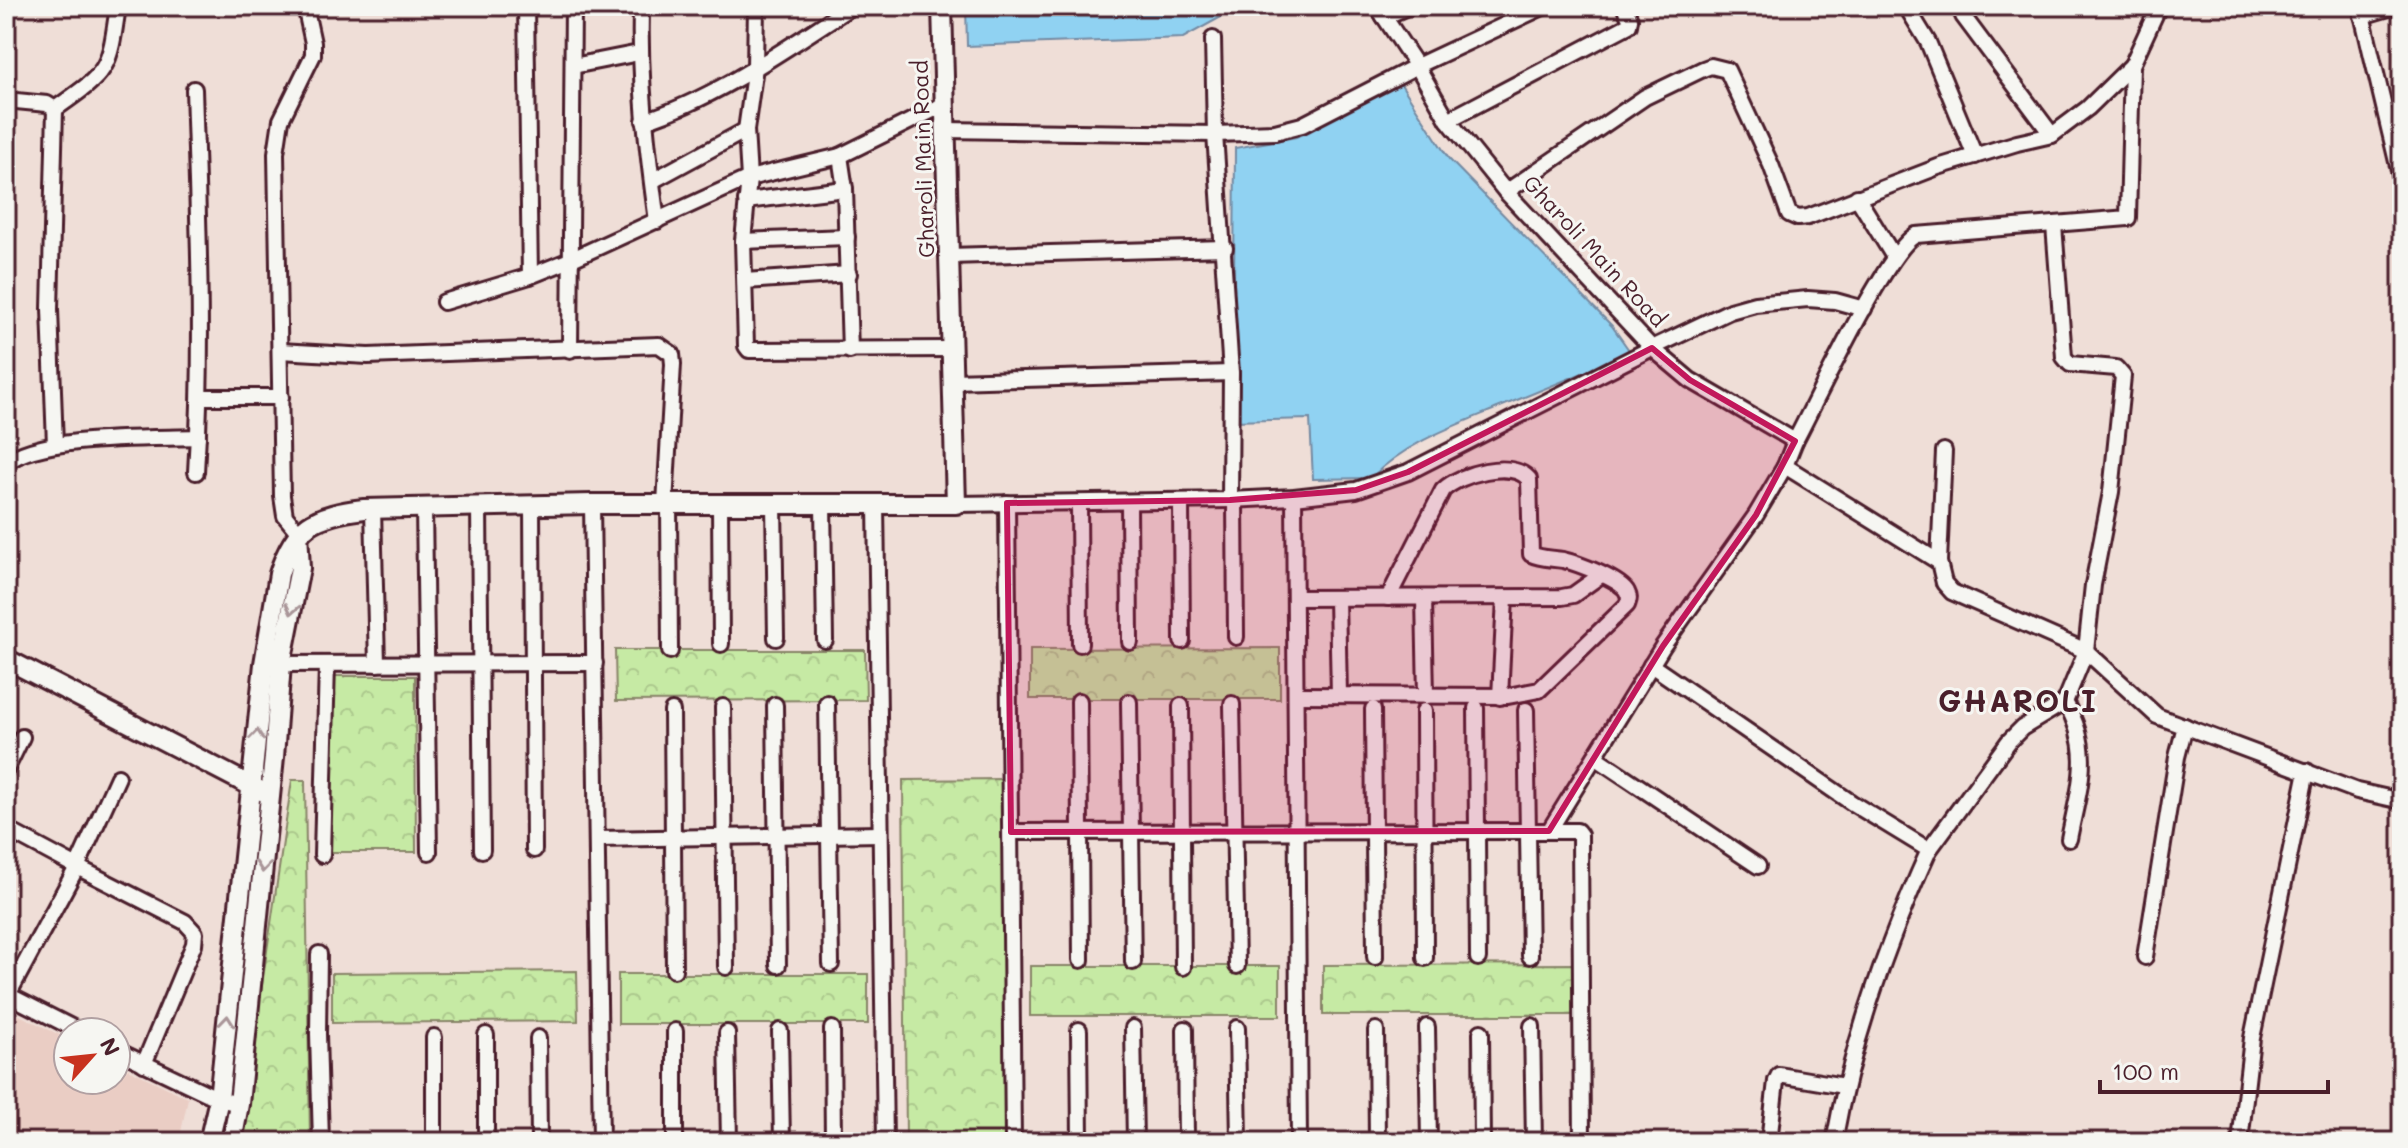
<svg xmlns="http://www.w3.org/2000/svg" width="2408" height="1148" font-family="Mali,sans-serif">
  <defs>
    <pattern id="park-crowns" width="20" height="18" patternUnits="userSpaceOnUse" patternTransform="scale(2)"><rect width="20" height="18" fill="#c6eaa4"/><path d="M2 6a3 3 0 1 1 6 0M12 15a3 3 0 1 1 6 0" fill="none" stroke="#acc88d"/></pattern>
  </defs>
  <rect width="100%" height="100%" fill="#efded7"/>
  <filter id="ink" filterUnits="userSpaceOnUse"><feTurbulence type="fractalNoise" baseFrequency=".0125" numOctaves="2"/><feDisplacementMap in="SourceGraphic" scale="16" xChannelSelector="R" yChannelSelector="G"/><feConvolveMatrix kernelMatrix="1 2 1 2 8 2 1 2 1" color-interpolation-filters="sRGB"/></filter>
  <g filter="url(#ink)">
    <!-- built -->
    <polygon fill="#eacdc4" points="15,1013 68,1039 68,1080 116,1080 116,1063 188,1098 179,1142 6,1142 6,1029"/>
    <!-- park -->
    <g fill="url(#park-crowns)" stroke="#888468" stroke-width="2">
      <polygon points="1280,648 1280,699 1030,699 1030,649"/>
      <polygon points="615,650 865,650 866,700 616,701"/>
      <polygon points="330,676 415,676 416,852 331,852"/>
      <polygon points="1002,779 1005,1142 906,1142 903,780"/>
      <polygon points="292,780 305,780 310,1142 239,1142"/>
      <polygon points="1573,964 1573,1015 1323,1015 1323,965"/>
      <rect x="1030" y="966" width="250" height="50"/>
      <polygon points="577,971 578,1021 332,1023 332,973"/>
      <rect x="618" y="974" width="250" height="50"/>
    </g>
    <!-- water -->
    <g fill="#90d2f2" stroke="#748aa2" stroke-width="2">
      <polygon points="966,6 1241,6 1183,38 967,46"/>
      <path d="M1397,78L1449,159L1612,326L1631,353C1588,371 1544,389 1500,407C1454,426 1407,442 1371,478L1313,479L1310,419L1233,421L1235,148L1296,137Z"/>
    </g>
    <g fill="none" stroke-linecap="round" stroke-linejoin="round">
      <!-- minor casing -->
      <g stroke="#4a1f2b" stroke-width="20">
        <g id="minor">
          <polyline points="526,6 530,276"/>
          <path d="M641,6C639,79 647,149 657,221"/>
          <polyline points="756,6 755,67 746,130 749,178 743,241 746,346 749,350 952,349"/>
          <polyline points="1377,6 1417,66 1448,120 1506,192 1652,348 1690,380 1795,441 1785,466 1939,562 1944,583 1952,592 2086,651 2157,716 2357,791 2402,801"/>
          <polyline points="1906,6 1928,42 1975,156"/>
          <polyline points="2360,6 2402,183"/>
          <polyline points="1963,16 2052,135"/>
          <polyline points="2362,16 2396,6"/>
          <polyline points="1384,17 1409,6"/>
          <polyline points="1213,39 1215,134 1231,373 1230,500"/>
          <polyline points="573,66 639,53"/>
          <path d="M194,89C198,217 204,345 196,472"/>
          <polyline points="6,100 47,104 55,109 50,309 55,445"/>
          <path d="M55,109C109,71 109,71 118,6"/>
          <polyline points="1448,120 1629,25 1630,19 1624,6"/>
          <path d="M644,121C719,97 786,48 852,6"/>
          <polyline points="945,130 1215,134 1275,132 1302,125 1417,66 1545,6"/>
          <polyline points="840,156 845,189 850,351"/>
          <polyline points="652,181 746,130"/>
          <polyline points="1506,192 1645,97 1703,69 1711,66 1727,70 1771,165 1789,214 1798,218 1808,217 1938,167 2017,143 2052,135 2088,108 2132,65"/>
          <polyline points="1857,197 1894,257"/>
          <polyline points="746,201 845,189"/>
          <polyline points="743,241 847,237"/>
          <polyline points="949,256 1225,248"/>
          <polyline points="745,281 849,274"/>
          <polyline points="444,302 530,276 570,260 749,178 840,156 945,104"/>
          <polyline points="570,350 573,6"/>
          <polyline points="280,351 368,356 659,345 672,354 673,364 665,504"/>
          <polyline points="953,381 1231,373"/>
          <polyline points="200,397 281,397"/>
          <path d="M1795,441C1815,404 1887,249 1916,235L2128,218L2132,65L2159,6"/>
          <path d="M6,463C40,435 152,439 198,437"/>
          <polyline points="1294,497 1299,1142"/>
          <polyline points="1235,500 1236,637"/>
          <polyline points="1129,502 1130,642"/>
          <polyline points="1181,502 1182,641"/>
          <polyline points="823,503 825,640"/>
          <polyline points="1007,503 1013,1142"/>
          <polyline points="1079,503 1080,644"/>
          <polyline points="592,504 601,1142"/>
          <polyline points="669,504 670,651"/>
          <polyline points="720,504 721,644"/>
          <polyline points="774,504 776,638"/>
          <polyline points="876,504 885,1142"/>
          <polyline points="956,504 1230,500 1294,497 1356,490 1408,472 1652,348 1730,311 1755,304 1808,299 1835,301 1864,309"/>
          <polyline points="532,505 534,850"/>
          <polyline points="479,506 482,850"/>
          <polyline points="424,508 429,852"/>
          <polyline points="373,509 377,664"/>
          <polyline points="298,532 285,516 282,496 276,153 281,120 313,55 313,43 305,6"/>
          <polyline points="1939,562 1944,451"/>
          <polyline points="1295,598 1562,597 1573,595 1601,575"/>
          <polyline points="1337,598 1339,695"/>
          <polyline points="1424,598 1426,696"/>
          <polyline points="271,664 595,663"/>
          <path d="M1651,665L1852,803L1929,850C1887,943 1852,1041 1834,1142"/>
          <path d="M1296,695L1508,696L1539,690L1627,605C1629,599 1630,598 1627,592C1622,580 1577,563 1563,560C1552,558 1541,559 1531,554L1529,479C1511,459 1460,474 1443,490L1388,598"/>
          <polyline points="1500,697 1505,598"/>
          <polyline points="1079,701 1081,960"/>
          <polyline points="1129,702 1133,962"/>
          <path d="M2065,702C2094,751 2079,787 2069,839"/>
          <polyline points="827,703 831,964"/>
          <polyline points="1232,704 1237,966"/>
          <polyline points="775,705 778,965"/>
          <polyline points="1181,706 1183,967"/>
          <polyline points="723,707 726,967"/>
          <polyline points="1476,708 1478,958"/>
          <polyline points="1373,709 1375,957"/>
          <polyline points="1526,710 1530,956"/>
          <polyline points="672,711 674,970"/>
          <polyline points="1424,711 1425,958"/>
          <polyline points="1595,757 1758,866"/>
          <polyline points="6,770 22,737"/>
          <polyline points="6,829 77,867 118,777"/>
          <polyline points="1549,831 1663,646 1756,515 1785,466"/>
          <polyline points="1011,832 1577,831 1580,835 1582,1142"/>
          <polyline points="597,839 880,834"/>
          <polyline points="1929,850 2009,741 2022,728 2065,702 2086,651 2093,585 2111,492 2123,376 2116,368 2070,364 2064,357 2054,225"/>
          <polyline points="322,855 327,664"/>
          <polyline points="319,954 318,1034 321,1142"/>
          <polyline points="2145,957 2177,757 2185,726"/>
          <polyline points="6,994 8,995 77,867 185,922 195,933 194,944 144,1064"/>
          <polyline points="6,999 8,995 81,1032"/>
          <polyline points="1532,1026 1534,1142"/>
          <polyline points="1427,1027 1429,1142"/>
          <polyline points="1133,1028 1135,1142"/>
          <polyline points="1237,1028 1239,1142"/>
          <polyline points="832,1029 833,1142"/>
          <polyline points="1185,1029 1186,1142"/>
          <polyline points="1079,1030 1080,1142"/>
          <polyline points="1376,1030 1377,1142"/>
          <polyline points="675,1031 675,1142"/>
          <polyline points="780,1031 782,1142"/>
          <polyline points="1481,1032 1482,1142"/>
          <polyline points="727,1033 729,1142"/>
          <polyline points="486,1035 486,1142"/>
          <polyline points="434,1037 434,1142"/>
          <polyline points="538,1038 539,1142"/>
          <polyline points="116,1050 219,1099 239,1104"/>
          <polyline points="1769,1142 1776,1081 1779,1075 1844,1086"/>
          <polyline points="2240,1142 2252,1038 2307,771"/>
        </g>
      </g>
      <!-- tertiary casing -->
      <g stroke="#4a1f2b" stroke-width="24">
        <g id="tertiary">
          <polyline points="6,659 261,791"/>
          <path d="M209,1142L219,1099L264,664L279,574C294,525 315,515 364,509L592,504H956L942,6"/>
          <polyline points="232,1142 239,1104 274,757 281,664 300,568 298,532"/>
        </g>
      </g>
      <!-- minor -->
      <use href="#minor" stroke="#f6f6f2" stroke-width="14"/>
      <!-- tertiary -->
      <use href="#tertiary" stroke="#f6f6f2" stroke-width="18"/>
    </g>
    <!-- one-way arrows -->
    <defs><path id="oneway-chevron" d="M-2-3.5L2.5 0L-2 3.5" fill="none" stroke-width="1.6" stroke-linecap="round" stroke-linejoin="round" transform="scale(2)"/></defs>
    <g stroke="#a99598">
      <use href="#oneway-chevron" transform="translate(292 609) rotate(102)"/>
      <use href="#oneway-chevron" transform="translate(257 735) rotate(-84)"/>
      <use href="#oneway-chevron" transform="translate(263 867) rotate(96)"/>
      <use href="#oneway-chevron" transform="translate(227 1021) rotate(-84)"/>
    </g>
  </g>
  <!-- marked area -->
  <path fill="#c2185b" fill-opacity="0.2" stroke="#c2185b" stroke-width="6" stroke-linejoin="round" d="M1652,348L1690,380L1795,441L1756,515L1663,646L1549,831L1011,832L1007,503L1230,500L1356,490L1408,472Z"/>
  <g text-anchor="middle" stroke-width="6" stroke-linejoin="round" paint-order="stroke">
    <!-- street labels -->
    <g font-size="22" fill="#4a1f2b" stroke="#f6f6f2">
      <text transform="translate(923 159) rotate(-92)" y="8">Gharoli Main Road</text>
      <text transform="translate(1595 251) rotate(47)" y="8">Gharoli Main Road</text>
    </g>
    <!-- district labels -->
    <g font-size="30" font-weight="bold" letter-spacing="2" fill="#4a1f2b" stroke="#f6f6f2">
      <text x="2018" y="712">GHAROLI</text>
    </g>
  </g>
  <!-- margin -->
  <rect width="2408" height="1148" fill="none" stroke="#f6f6f2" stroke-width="32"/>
  <rect x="16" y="16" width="2376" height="1116" fill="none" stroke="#4a1f2b" stroke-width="3" filter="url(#ink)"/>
  <!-- north arrow -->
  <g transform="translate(92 1056) rotate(63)"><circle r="38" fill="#f6f6f2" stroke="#b1a0a2" stroke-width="2"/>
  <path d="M0-6L14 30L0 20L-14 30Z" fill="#c8321e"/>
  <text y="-12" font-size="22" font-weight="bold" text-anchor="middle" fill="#4a1f2b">N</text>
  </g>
  <!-- scale -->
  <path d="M2100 1080v12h228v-12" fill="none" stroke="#4a1f2b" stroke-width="4"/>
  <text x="2112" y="1080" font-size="24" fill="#4a1f2b" stroke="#f6f6f2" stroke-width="6" paint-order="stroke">100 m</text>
</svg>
